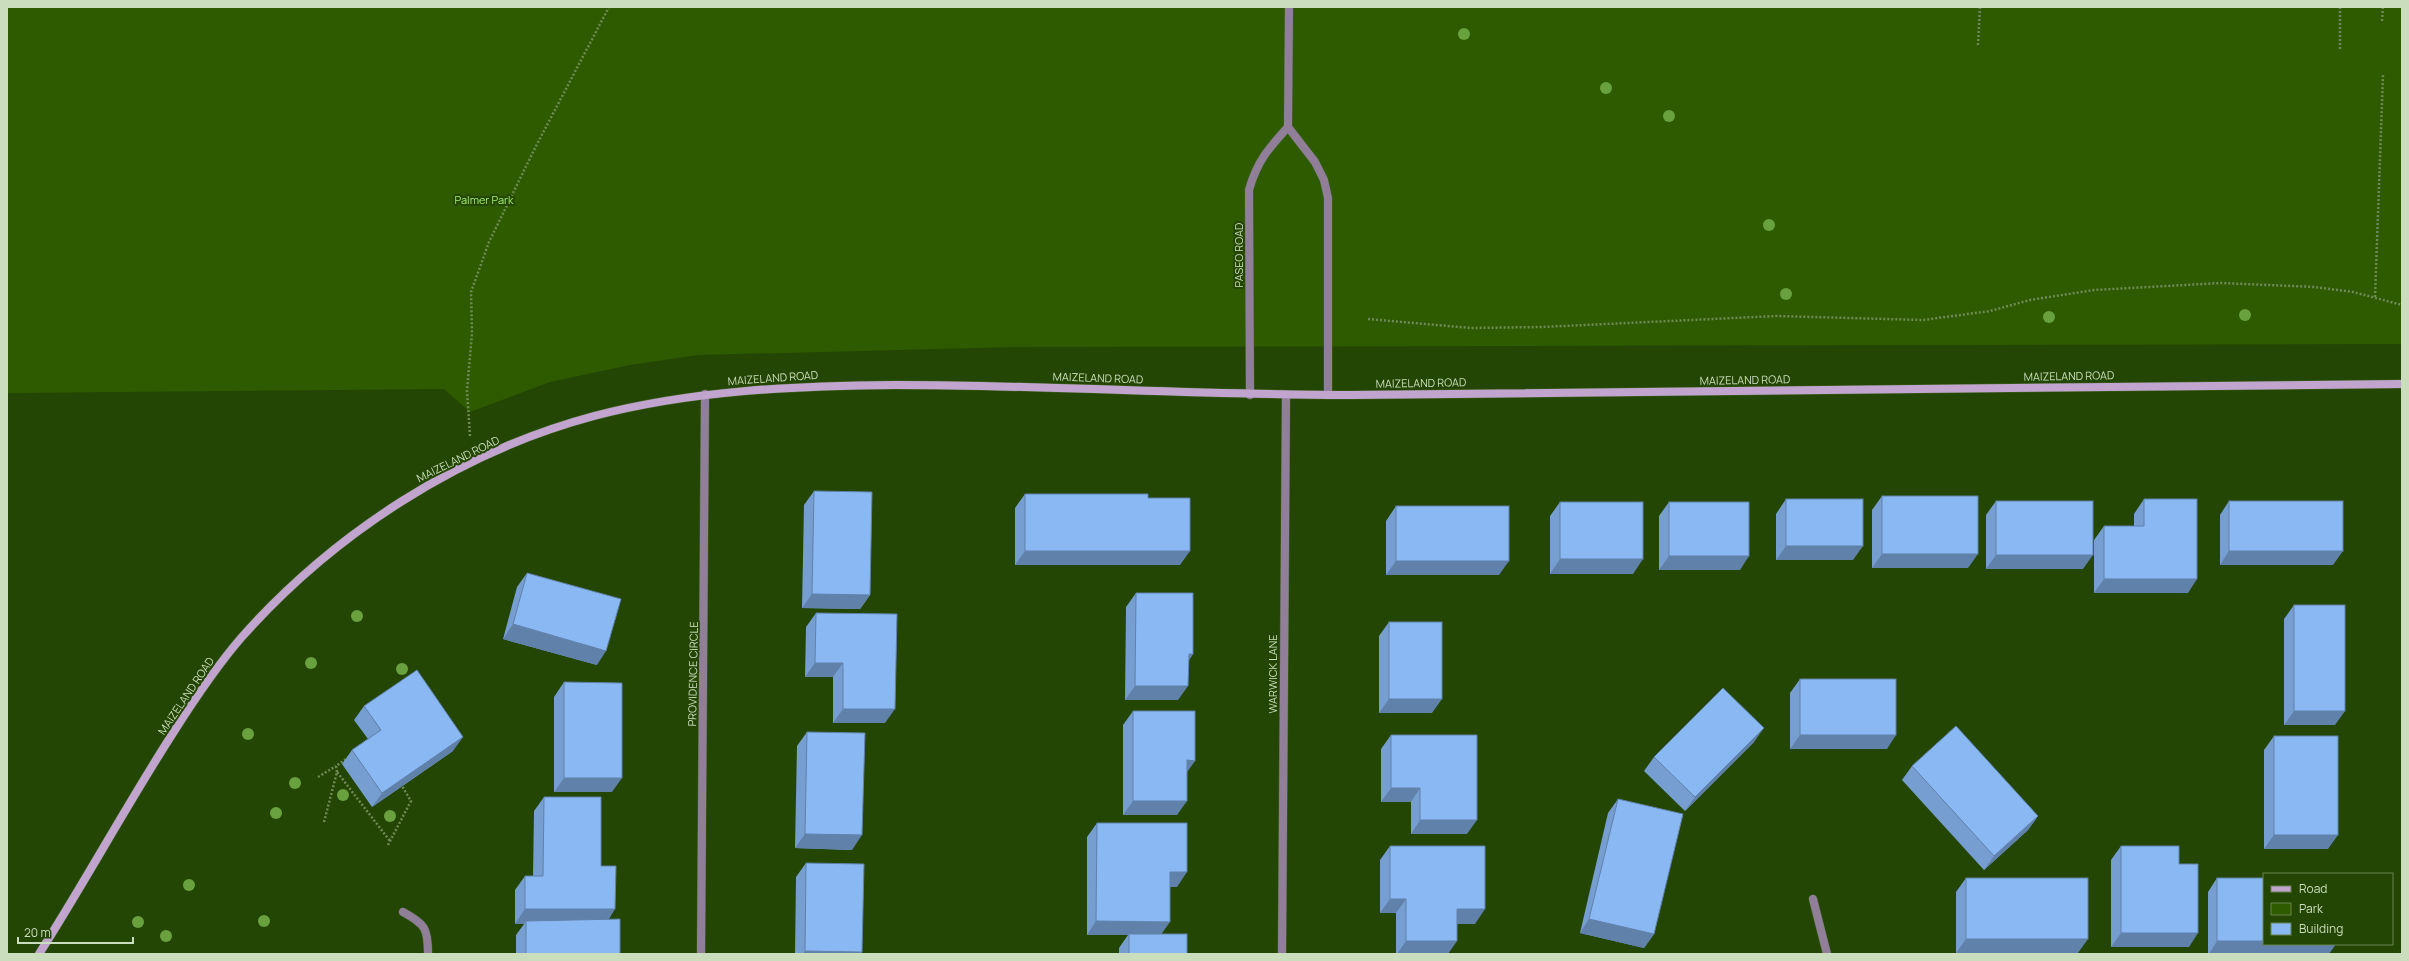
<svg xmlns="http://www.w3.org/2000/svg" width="2409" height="961" font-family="Manrope,sans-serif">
  <rect width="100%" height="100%" fill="#244604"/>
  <!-- green -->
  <polygon fill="#2e5b00" points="7,7 2402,7 2402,344 1018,347 698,355 630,365 550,382 470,412 444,389 7,393"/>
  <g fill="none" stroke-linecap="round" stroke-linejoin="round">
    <!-- service casing -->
    <g stroke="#456429" stroke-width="9">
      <path id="service" d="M403,912C425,924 428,928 428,954"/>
    </g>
    <!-- minor casing -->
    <g stroke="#456429" stroke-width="9">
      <g id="minor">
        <polyline points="1289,7 1288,127 1315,162 1324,180 1328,198 1328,395"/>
        <path d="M1250,395L1249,190C1257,161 1269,148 1288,127"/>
        <polyline points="1813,899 1827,954"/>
        <polyline points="701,954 705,394"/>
        <polyline points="1282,954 1286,395"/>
      </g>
    </g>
    <!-- secondary casing -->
    <g stroke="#456429" stroke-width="9">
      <path id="secondary" d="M39,954C85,882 126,806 173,733C194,700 215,668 241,638C333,534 459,452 594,416C693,390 795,386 896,385C1048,385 1199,395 1350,395L2402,384"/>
    </g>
    <!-- path -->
    <g stroke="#6e8a57" stroke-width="2.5" stroke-dasharray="2 2" stroke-linecap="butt">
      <polyline points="2340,7 2340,49"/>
      <polyline points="2382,21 2383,7"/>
      <polyline points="1978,45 1980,7"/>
      <polyline points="2375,297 2383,75"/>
      <polyline points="1368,319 1471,328 1542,327 1776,316 1923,320 1990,311 2030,300 2094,290 2221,283 2315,287 2353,292 2402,305"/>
      <polyline points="470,436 467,391 472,333 471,292 489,242 536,146 609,7"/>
      <polyline points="337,772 336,766 349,757"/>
      <polyline points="318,777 336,766"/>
      <polyline points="324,822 337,772 390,841"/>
      <polyline points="388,845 411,801 402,786"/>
    </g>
    <!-- service -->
    <use href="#service" stroke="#917f9a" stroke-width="8"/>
    <!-- minor -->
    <use href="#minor" stroke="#917f9a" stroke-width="8"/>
    <!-- secondary -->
    <use href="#secondary" stroke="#c1a5cf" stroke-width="8"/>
  </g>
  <!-- trees -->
  <g fill="#69a13f">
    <circle cx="1464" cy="34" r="6"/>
    <circle cx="1606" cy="88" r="6"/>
    <circle cx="1669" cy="116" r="6"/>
    <circle cx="1769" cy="225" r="6"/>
    <circle cx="1786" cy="294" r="6"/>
    <circle cx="2245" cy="315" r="6"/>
    <circle cx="2049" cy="317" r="6"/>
    <circle cx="357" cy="616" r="6"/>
    <circle cx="311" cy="663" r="6"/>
    <circle cx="402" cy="669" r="6"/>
    <circle cx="248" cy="734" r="6"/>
    <circle cx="295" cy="783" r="6"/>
    <circle cx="343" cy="795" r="6"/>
    <circle cx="276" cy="813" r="6"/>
    <circle cx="390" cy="816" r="6"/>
    <circle cx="189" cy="885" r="6"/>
    <circle cx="264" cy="921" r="6"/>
    <circle cx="138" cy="922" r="6"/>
    <circle cx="166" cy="936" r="6"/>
  </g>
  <!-- wall -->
  <g fill="#769ed1">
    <polygon points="814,491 870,595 860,609 802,608 804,505"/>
    <polygon points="1025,494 1148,498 1180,565 1015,565 1015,508"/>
    <polygon points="1882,496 1968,568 1872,568 1872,510"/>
    <polygon points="1786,499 1853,560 1776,560 1776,514"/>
    <polygon points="2144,499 2188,593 2094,593 2094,540 2104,526 2134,526 2134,514"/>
    <polygon points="1996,501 2083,569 1986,569 1986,515"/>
    <polygon points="2229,501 2333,565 2220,565 2220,515"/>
    <polygon points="1560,502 1633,574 1550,574 1550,516"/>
    <polygon points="1669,502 1740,570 1659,570 1659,516"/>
    <polygon points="1396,506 1499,575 1386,575 1386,521"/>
    <polygon points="527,573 597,665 503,639 517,587"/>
    <polygon points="1136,593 1193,654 1189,660 1178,700 1125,700 1126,607"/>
    <polygon points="2294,605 2335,725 2284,725 2284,619"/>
    <polygon points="816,613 885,723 833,723 833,677 805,677 806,627"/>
    <polygon points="1389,622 1432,713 1379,713 1379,636"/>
    <polygon points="1800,679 1887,749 1790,749 1790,693"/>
    <polygon points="564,682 612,792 554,792 554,697"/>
    <polygon points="364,706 453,751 372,807 342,764 352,750 368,739 354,720"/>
    <polygon points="1133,711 1187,772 1177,815 1123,815 1123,725"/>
    <polygon points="807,732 852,850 795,848 797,746"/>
    <polygon points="1391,735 1467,834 1411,834 1411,802 1381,802 1381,749"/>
    <polygon points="2274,736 2328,849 2264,849 2264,750"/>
    <polygon points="1754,742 1685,811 1644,771 1654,757"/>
    <polygon points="1912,766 2038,816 2028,830 1984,870 1902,780"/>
    <polygon points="544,797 601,866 609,919 620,954 516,954 516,935 524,924 515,924 515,890 525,876 533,876 534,811"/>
    <polygon points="1618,799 1654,934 1644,948 1580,933 1608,813"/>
    <polygon points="1097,823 1177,887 1170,887 1161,934 1187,954 1119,954 1119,948 1128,935 1087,935 1087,837"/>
    <polygon points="1390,846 1475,924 1457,924 1448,954 1396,954 1396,913 1380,913 1380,860"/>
    <polygon points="2121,846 2179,864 2189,947 2111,947 2111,860"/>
    <polygon points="806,863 862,952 861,954 795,954 796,877"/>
    <polygon points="1966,878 2078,953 1956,953 1956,892"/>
    <polygon points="2217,878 2329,954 2208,954 2208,892"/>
  </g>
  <!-- shaded-wall -->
  <g fill="#6081aa">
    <polygon points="1786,546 1863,546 1853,560 1776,560"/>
    <polygon points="1025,551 1190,551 1180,565 1015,565"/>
    <polygon points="2229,551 2343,551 2333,565 2220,565"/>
    <polygon points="1882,554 1978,554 1968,568 1872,568"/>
    <polygon points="1996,555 2093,555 2083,569 1986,569"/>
    <polygon points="1669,556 1749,556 1740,570 1659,570"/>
    <polygon points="1560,559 1643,559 1633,574 1550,574"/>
    <polygon points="1396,561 1509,561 1499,575 1386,575"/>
    <polygon points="2104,579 2197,579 2188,593 2094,593"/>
    <polygon points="812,594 870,595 860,609 802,608"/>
    <polygon points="513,624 606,651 597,665 503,639"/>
    <polygon points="1189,654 1193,654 1183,669"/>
    <polygon points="815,663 843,663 833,677 805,677"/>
    <polygon points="1135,686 1188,686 1178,700 1125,700"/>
    <polygon points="1389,699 1442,699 1432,713 1379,713"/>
    <polygon points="843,709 895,709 885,723 833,723"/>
    <polygon points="2294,711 2345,711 2335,725 2284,725"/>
    <polygon points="1764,728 1754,742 1685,811 1695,797"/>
    <polygon points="1800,735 1896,735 1887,749 1790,749"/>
    <polygon points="463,737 453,751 372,807 382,793"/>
    <polygon points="1187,760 1195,761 1185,775"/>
    <polygon points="564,778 622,778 612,792 554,792"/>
    <polygon points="1391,788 1420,788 1411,802 1381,802"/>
    <polygon points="1133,801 1187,801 1177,815 1123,815"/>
    <polygon points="2038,816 2028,830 1984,870 1994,856"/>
    <polygon points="1420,820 1477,820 1467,834 1411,834"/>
    <polygon points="805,834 862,835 852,850 795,848"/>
    <polygon points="2274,835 2338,835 2328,849 2264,849"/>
    <polygon points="1170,872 1187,872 1177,887 1160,887"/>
    <polygon points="1390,899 1406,899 1396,913 1380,913"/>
    <polygon points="525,909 615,909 606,924 526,921 524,924 515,924"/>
    <polygon points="1457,909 1485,909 1475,924 1447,924"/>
    <polygon points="1589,919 1654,934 1644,948 1580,933"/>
    <polygon points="1096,921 1170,922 1160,936 1129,934 1128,935 1087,935"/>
    <polygon points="2121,933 2198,933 2189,947 2111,947"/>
    <polygon points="1966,939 2088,939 2078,953 1956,953"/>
    <polygon points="1406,941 1457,941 1448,954 1397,954"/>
    <polygon points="2217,941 2264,941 2264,944 2336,944 2329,954 2209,954"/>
    <polygon points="805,951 862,952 861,954 803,954"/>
  </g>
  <!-- building -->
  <g fill="#89b8f3" stroke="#6081aa">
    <polygon points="814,491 872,492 870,595 812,594"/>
    <polygon points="1025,494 1148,494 1148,498 1190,498 1190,551 1025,551"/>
    <rect x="1882" y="496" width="96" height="58"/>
    <rect x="1786" y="499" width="77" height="47"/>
    <polygon points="2144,499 2197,499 2197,579 2104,579 2104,526 2144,526"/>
    <rect x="1996" y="501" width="97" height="54"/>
    <rect x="2229" y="501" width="114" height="50"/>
    <rect x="1560" y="502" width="83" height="57"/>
    <rect x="1669" y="502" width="80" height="54"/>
    <rect x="1396" y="506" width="113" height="55"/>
    <polygon points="527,573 621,599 606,651 513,624"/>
    <polygon points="1136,593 1193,593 1193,654 1189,654 1188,686 1135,686"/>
    <rect x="2294" y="605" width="51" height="106"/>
    <polygon points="816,613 897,614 895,709 843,709 843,663 815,663"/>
    <rect x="1389" y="622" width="53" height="77"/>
    <polygon points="417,670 463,737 382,793 352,750 381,730 364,706"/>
    <rect x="1800" y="679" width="96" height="56"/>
    <polygon points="564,682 622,683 622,778 564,778"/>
    <polygon points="1723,688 1764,728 1695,797 1654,757"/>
    <polygon points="1133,711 1195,711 1195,761 1187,760 1187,801 1133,801"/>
    <polygon points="1956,726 2038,816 1994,856 1912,766"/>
    <polygon points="807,732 865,733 862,835 805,834"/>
    <polygon points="1391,735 1477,735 1477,820 1420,820 1420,788 1391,788"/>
    <rect x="2274" y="736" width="64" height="99"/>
    <polygon points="544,797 601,797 601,866 616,866 615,909 525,909 525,876 543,876"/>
    <polygon points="1618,799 1683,814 1654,934 1589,919"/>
    <polygon points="1097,823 1187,823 1187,872 1170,872 1170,922 1096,921"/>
    <polygon points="1390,846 1485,846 1485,909 1457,909 1457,941 1406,941 1406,899 1390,899"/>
    <polygon points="2121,846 2179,846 2179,864 2198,864 2198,933 2121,933"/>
    <polygon points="806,863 864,864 862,952 805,951"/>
    <rect x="1966" y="878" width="122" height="61"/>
    <rect x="2217" y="878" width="47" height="63"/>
    <polygon points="620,919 620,954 526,954 526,921"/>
    <rect x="1129" y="934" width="58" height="20"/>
  </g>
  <g text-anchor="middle" stroke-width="4" stroke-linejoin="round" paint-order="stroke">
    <!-- park labels -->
    <g font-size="11" fill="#a1eb70" stroke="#244604">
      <text x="484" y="204">Palmer Park</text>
    </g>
    <!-- street labels -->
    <g font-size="11" fill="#cadebe" stroke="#244604">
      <text transform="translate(1239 255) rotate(-90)" y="4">PASEO ROAD</text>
      <text transform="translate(2069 376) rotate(-1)" y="4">MAIZELAND ROAD</text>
      <text transform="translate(773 378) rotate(-4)" y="4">MAIZELAND ROAD</text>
      <text transform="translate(1098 378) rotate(2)" y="4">MAIZELAND ROAD</text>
      <text transform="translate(1745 380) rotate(-1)" y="4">MAIZELAND ROAD</text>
      <text transform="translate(1421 383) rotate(-1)" y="4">MAIZELAND ROAD</text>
      <text transform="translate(458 459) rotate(-26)" y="4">MAIZELAND ROAD</text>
      <text transform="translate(693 674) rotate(-89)" y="4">PROVIDENCE CIRCLE</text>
      <text transform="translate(1273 674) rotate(-90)" y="4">WARWICK LANE</text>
      <text transform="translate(186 696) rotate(-56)" y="4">MAIZELAND ROAD</text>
    </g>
  </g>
  <!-- border -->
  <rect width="2409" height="961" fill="none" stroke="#cadebe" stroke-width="16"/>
  <!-- legend -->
  <rect x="2263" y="873" width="130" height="72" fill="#244604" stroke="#66834e"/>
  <rect x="2271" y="886" width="20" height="6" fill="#c1a5cf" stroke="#66834e"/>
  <text x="2299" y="893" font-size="12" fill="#cadebe">Road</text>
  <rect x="2271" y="903" width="20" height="12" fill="#2e5b00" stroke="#66834e"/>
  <text x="2299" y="913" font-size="12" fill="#cadebe">Park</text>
  <rect x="2271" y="923" width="20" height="12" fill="#89b8f3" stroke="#66834e"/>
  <text x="2299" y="933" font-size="12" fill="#cadebe">Building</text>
  <!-- scale -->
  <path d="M18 937v6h115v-6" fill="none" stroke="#cadebe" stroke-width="2"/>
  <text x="24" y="937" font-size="12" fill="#cadebe" stroke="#244604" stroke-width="3" paint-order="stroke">20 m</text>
</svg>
